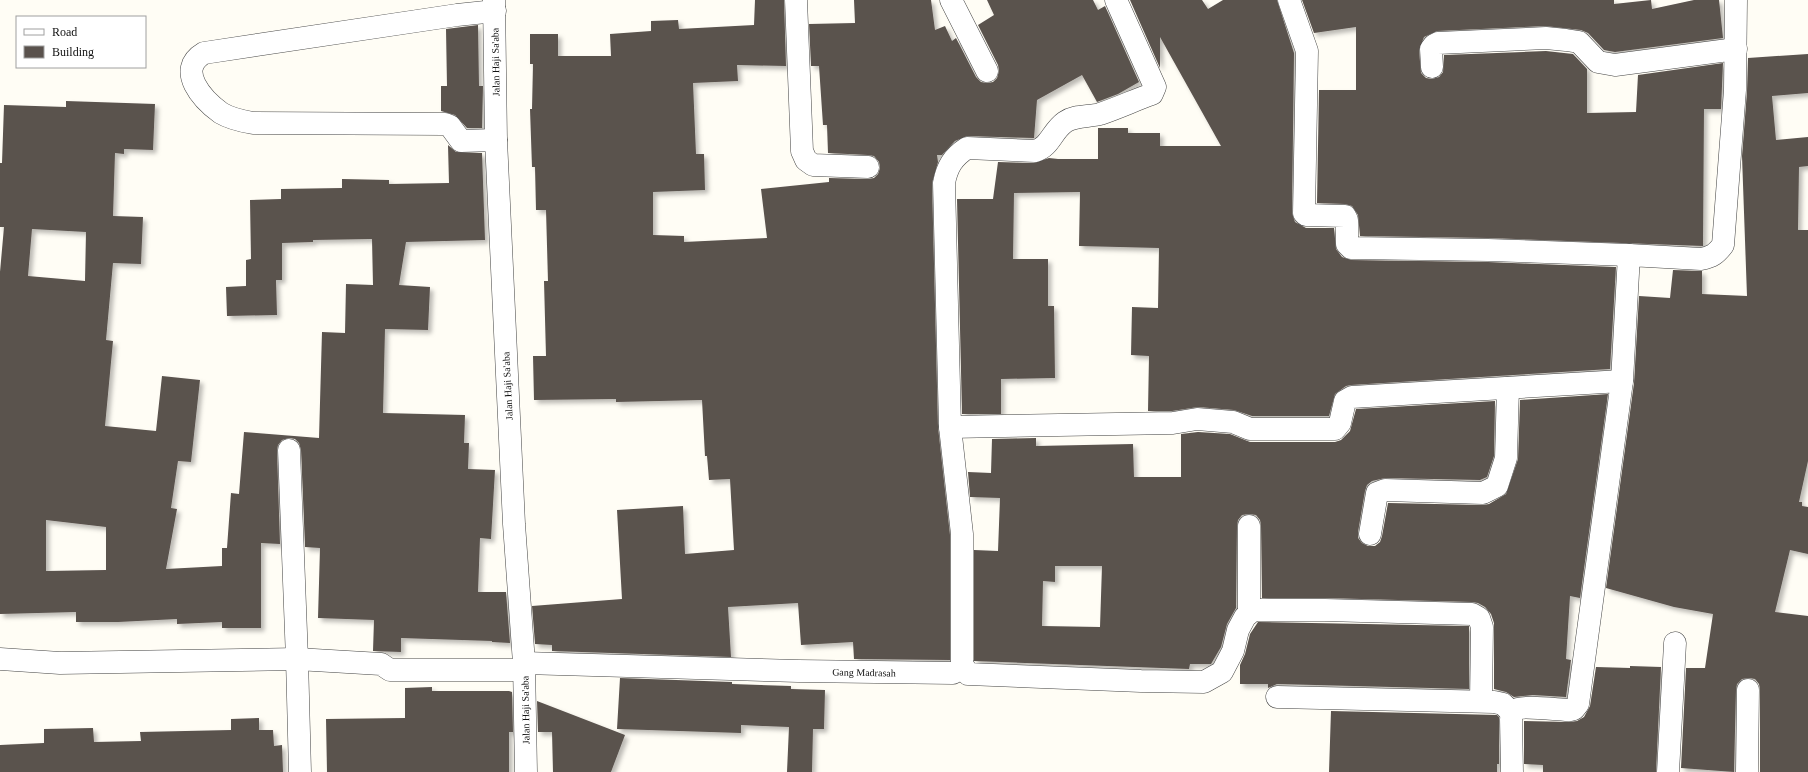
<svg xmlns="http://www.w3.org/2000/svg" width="1808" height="772" font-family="Georgia,serif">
  <defs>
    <filter id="shadow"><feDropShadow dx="3.5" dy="3.5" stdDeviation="2" flood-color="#0004"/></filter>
  </defs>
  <rect width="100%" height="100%" fill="#fffdf5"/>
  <!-- building -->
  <g fill="#5a524d" fill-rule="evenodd" filter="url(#shadow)">
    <polygon points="755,0 784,0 786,66 737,65 738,81 693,83 696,154 704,154 705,190 653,192 653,235 684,236 684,242 767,238 761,189 829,182 829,178 868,179 874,178 878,174 880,168 879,162 874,156 868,155 828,153 827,125 823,125 819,66 811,66 809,24 855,23 854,0 931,0 935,30 945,26 952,41 956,38 976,77 981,82 987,83 993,82 997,78 999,71 998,65 978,25 994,15 987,0 1093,0 1098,10 1105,6 1139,82 1118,94 1097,102 1082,75 1037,100 1034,138 967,136 955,141 942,155 937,155 938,162 932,183 938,427 950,535 950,660 854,659 853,642 801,645 798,603 728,607 731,657 552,651 552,645 535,644 532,606 622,599 617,510 683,506 685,554 734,550 730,479 709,480 707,456 705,456 702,400 616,402 616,399 534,400 533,356 546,356 544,281 548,281 546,210 536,210 535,167 532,167 530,109 532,109 533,64 530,64 530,34 558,34 558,56 611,56 610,34 651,31 651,21 678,20 679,29 754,25"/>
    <polygon points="1130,0 1202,0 1208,9 1223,0 1277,0 1294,53 1292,213 1295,222 1306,228 1334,228 1336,249 1342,257 1351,260 1488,262 1616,267 1610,369 1351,385 1346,386 1335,394 1329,416 1252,416 1234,410 1198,407 1172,411 1148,411 1149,356 1131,355 1132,307 1158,308 1159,248 1079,246 1080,192 1014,193 1013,259 1048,259 1048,306 1054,306 1055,378 1001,379 1001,414 962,414 957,199 993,199 998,162 1034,163 1049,158 1058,159 1098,159 1098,128 1128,128 1128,133 1160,133 1160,146 1221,146 1160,37 1160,68"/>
    <polygon points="1302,0 1614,0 1614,4 1651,0 1652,9 1694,0 1719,0 1723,38 1615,52 1604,50 1588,33 1581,30 1545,26 1437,31 1424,37 1419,50 1421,73 1426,78 1432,79 1439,77 1443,72 1444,55 1546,51 1573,54 1587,69 1587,113 1636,112 1638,75 1723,63 1721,109 1704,109 1703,246 1488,238 1360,236 1358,215 1352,206 1345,204 1317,203 1319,90 1356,90 1356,27 1314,33"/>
    <polygon points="478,25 479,86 483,86 482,128 467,128 455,115 441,111 441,86 447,86 446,29"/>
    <polygon points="1808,54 1808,93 1772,96 1776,140 1808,137 1808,166 1799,167 1798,230 1808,230 1808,461 1799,502 1802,502 1802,506 1808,507 1808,554 1790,550 1775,612 1808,616 1808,772 1760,772 1760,690 1759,684 1755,679 1749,678 1742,679 1737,684 1736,690 1734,772 1681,768 1686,668 1705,668 1713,614 1674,607 1606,588 1634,383 1639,296 1670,298 1673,270 1702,271 1702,294 1747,296 1742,156 1747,91 1748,58"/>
    <path d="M66,101L155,104L153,150L124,149V154L115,153L113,216L143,217L141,264L113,263L106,340L113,341L105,426L156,431L162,376L200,380L191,462L178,461L171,508L177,509L166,569L222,566V548H227L231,493L239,494L244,432L319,438L322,332L345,333L346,284L373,285L372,239L313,240V242L282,243V280H276L277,315L227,316L226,287L246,286V260L251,259L250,200L281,199V189L342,188V179L389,180V184L449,183L448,145L456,152L482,153L485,240L406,242L399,285L430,287L428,330L385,329L383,413L465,415L464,443H469L468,469L495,470L491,539L480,538L478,592H506L510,643L492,642V641L401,638V652L373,651L374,620L318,618L320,548L305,547L301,450L299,443L295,439L289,438L282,440L278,445L277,450L280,544L261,543V628H222V622L177,624V619L118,622H76V612L0,614V272L4,227H0V163H2L4,105L66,107ZM32,229L86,232L85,281L28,276ZM46,520L106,527V570L46,571Z"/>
    <path d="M1608,394L1580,598L1570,596L1566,659L1571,660L1566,697L1533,695L1514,697L1506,692L1494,689V623L1491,614L1485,607L1478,603L1472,602L1325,598H1262L1261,526L1260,520L1256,515L1249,514L1242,515L1238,520L1237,526L1236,608L1227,624L1221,647L1211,664H1190L1189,669L974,661V550L998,551L1000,498L970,497L968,472L991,473L992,439L1036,438V446L1133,444L1134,477H1181V434L1198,432L1230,434L1250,442H1335L1341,440L1350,431L1356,409L1495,401L1494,456L1487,477L1480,480L1385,478L1372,481L1367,485L1365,491L1358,532V538L1362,543L1368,546H1375L1380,542L1382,536L1388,503L1483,505L1489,504L1506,494L1518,459L1520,400ZM1055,566H1102L1100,627L1042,626L1043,581L1055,582Z"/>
    <polygon points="1258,622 1469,626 1469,689 1277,684 1268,688 1268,684 1240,684 1240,665 1245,654 1250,634"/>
    <polygon points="1630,666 1661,667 1656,772 1543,772 1543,765 1524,764 1524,721 1569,722 1577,721 1584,717 1590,706 1596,667 1630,668"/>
    <polygon points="620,678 732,682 732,684 791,686 791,689 825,690 824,729 813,729 812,772 787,772 789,727 741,725 741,733 617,729"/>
    <polygon points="432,687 432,691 509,691 512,692 513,732 509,732 509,772 327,772 326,719 405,718 405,688"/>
    <polygon points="537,701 625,735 611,772 553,772 552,732 538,732"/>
    <polygon points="1331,711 1497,715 1499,717 1499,764 1497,764 1497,772 1329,772"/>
    <polygon points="259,718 259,730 273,730 274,746 282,745 283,772 0,772 0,745 44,743 44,729 93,728 94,742 141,741 140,732 231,730 231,719"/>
  </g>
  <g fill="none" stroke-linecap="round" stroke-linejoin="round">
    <!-- minor casing -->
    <g stroke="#444" stroke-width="23">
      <g id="minor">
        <polyline points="494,0 496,140 514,524 524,663 526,772"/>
        <polyline points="796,0 802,151 806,160 813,165 868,167"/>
        <polyline points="951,0 987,71"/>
        <polyline points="1289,0 1307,51 1304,213 1306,215 1345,216 1347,220 1347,244 1351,248 1488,250 1629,255"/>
        <path d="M495,11L457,15L204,53C175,70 203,100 221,113C231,119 241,121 253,123L445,124L450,126L461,141L496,140"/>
        <polyline points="1432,67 1431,49 1434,45 1438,43 1546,38 1566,40 1579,42 1598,62 1615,65 1736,49"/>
        <polyline points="950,427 1173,423 1197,419 1233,422 1250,429 1335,429 1340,423 1345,401 1352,397 1622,381"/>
        <polyline points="289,450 297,659 300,772"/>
        <polyline points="1249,526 1249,613"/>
        <polyline points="1370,534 1377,493 1385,490 1483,493 1497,486 1506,458 1508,388"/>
        <polyline points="0,659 60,663 297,659 381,664 390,670 524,670"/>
        <path d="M524,663L798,671L953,673L960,669L962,664V534L950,427L944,183C947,167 953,157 967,148L1035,151C1050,147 1052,131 1065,122C1075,115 1089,117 1100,114C1118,108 1135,100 1152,94L1155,87L1116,0"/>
        <polyline points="962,664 968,674 1141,681 1204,682 1222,672 1233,651 1238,630 1245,617 1253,610 1325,610 1472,614 1479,618 1482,627 1481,701"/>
        <polyline points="1277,697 1494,702 1503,704 1512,713"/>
        <path d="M1512,772L1511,719C1511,715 1512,712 1515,710C1522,705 1560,710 1570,710L1574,709L1578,704L1622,381L1629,255L1701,259C1712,257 1716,254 1723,245L1735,90L1736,0"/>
        <polyline points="1668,772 1675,643"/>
        <polyline points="1747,772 1748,690"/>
      </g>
    </g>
    <!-- minor -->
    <use href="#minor" stroke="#fff" stroke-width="22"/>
  </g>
  <g text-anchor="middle" stroke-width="4" stroke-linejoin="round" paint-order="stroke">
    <!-- street labels -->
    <g font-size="10" fill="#111" stroke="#fff">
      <text transform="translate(495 62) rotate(-91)" y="4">Jalan Haji Sa'aba</text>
      <text transform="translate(507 386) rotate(-93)" y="4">Jalan Haji Sa'aba</text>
      <text transform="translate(864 672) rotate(1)" y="4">Gang Madrasah</text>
      <text transform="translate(525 710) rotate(-91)" y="4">Jalan Haji Sa'aba</text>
    </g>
  </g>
  <!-- legend -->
  <rect x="16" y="16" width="130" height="52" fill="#ffffff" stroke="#a0a0a0"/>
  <rect x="24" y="29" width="20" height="6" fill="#ffffff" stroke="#a0a0a0"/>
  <text x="52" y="36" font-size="12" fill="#111111">Road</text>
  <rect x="24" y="46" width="20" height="12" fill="#5a524d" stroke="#a0a0a0"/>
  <text x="52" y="56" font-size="12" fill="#111111">Building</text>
</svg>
